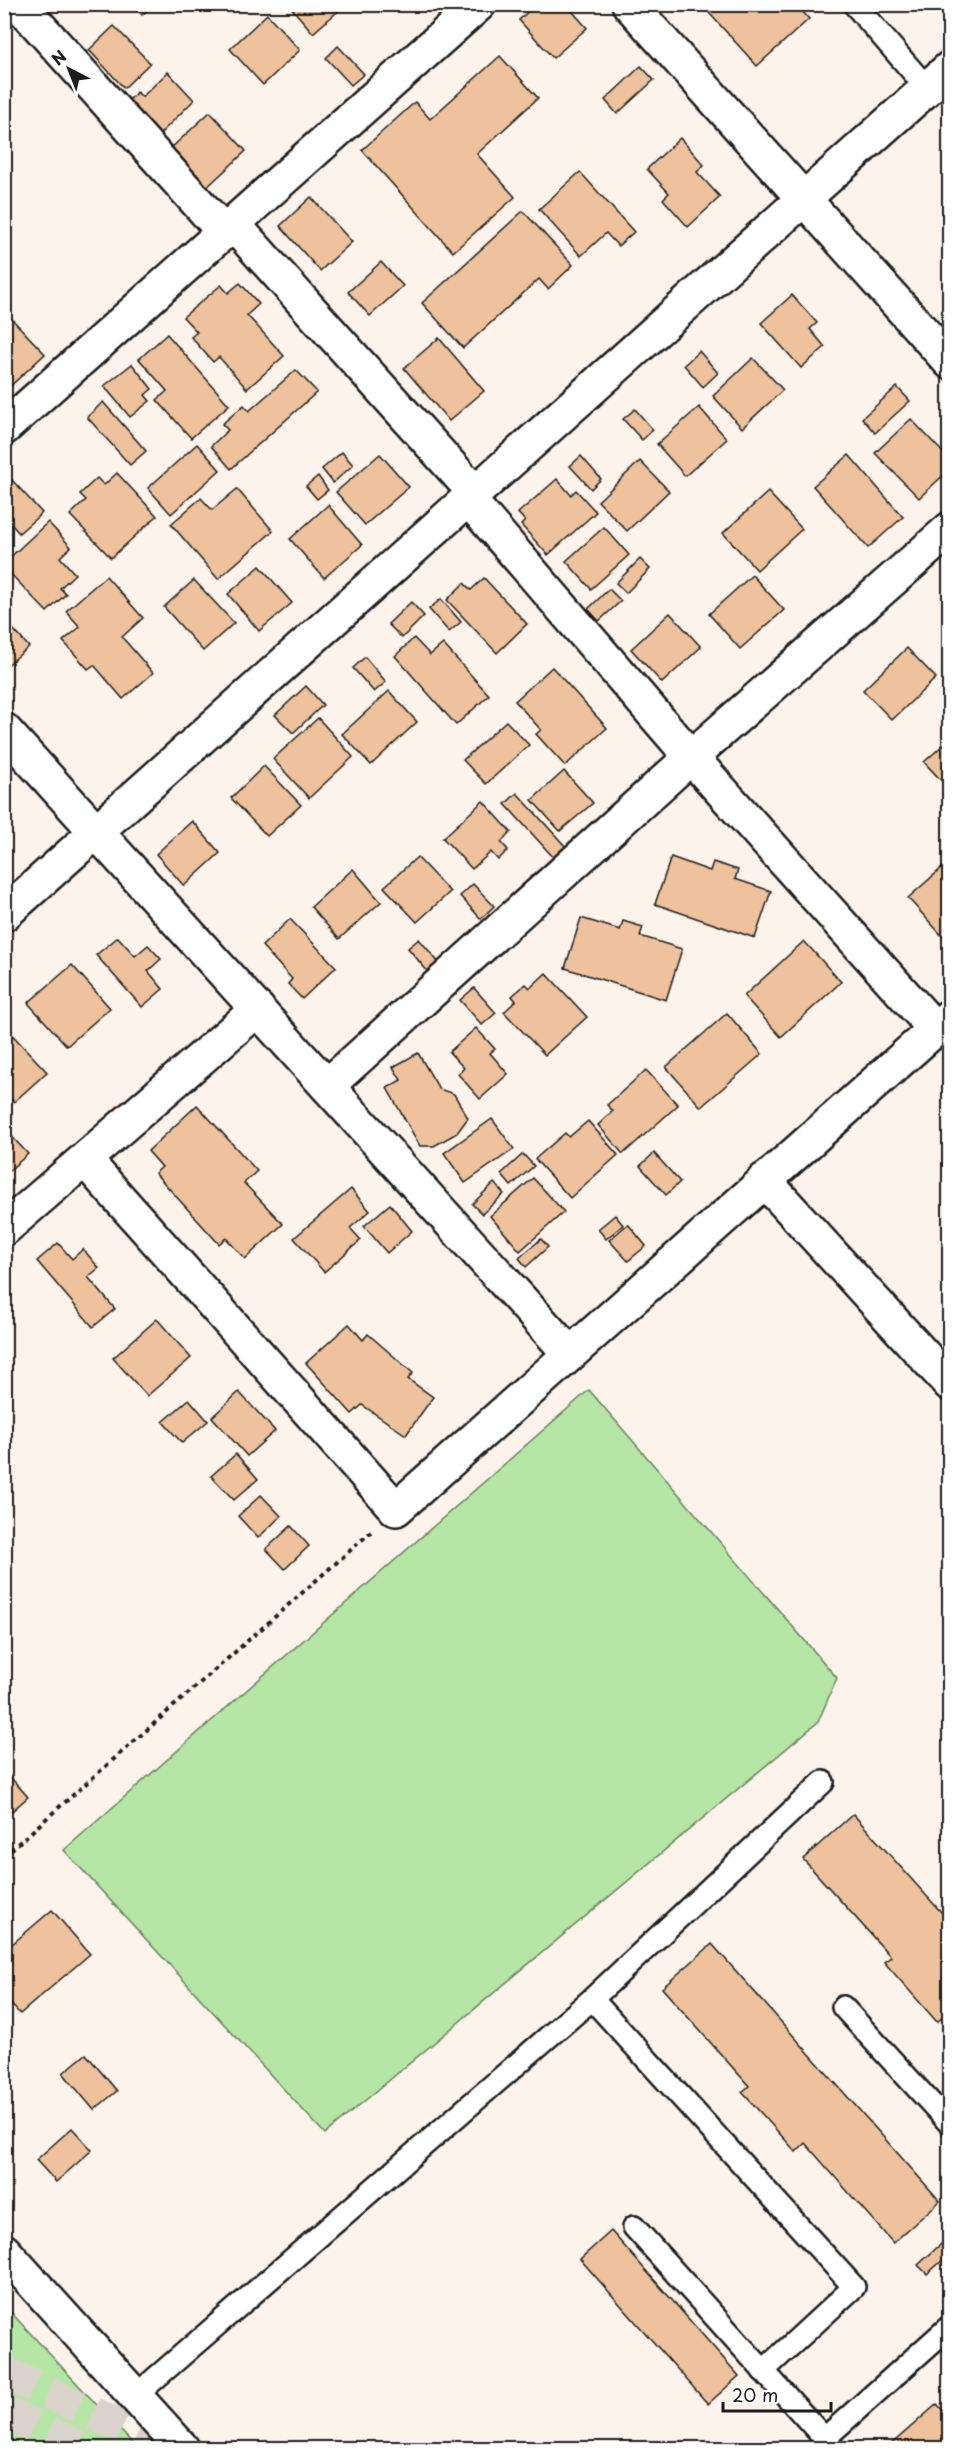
<svg xmlns="http://www.w3.org/2000/svg" width="954" height="2453" font-family="'Playpen Sans',sans-serif">
  <rect width="100%" height="100%" fill="#fcf3eb"/>
  <filter id="ink" filterUnits="userSpaceOnUse"><feTurbulence type="fractalNoise" baseFrequency=".0167" numOctaves="2"/><feDisplacementMap in="SourceGraphic" scale="12" xChannelSelector="R" yChannelSelector="G"/><feConvolveMatrix kernelMatrix="1 2 1 2 8 2 1 2 1" color-interpolation-filters="sRGB"/></filter>
  <g filter="url(#ink)">
    <!-- green -->
    <g fill="#b6e6a5" stroke="#698160" stroke-width="1.5">
      <polygon points="589,1390 837,1678 818,1722 325,2134 64,1850"/>
      <polygon points="5,2306 137,2448 5,2448"/>
    </g>
    <!-- building -->
    <g fill="#eec29d" stroke="#1c1c1c" stroke-width="1.5">
      <polygon points="133,4 154,4 142,15"/>
      <polygon points="288,4 342,4 344,6 313,33"/>
      <polygon points="536,4 566,4 587,28 553,58 519,20"/>
      <polygon points="701,4 796,4 809,19 757,66"/>
      <polygon points="267,14 300,50 263,85 230,49"/>
      <polygon points="114,26 150,63 124,88 89,50"/>
      <polygon points="338,46 364,74 351,85 326,58"/>
      <polygon points="500,56 538,98 477,154 515,197 453,252 362,150 415,102 430,119"/>
      <polygon points="641,66 654,80 617,114 605,100"/>
      <polygon points="168,72 194,100 159,135 127,102 137,92 142,97"/>
      <polygon points="210,112 246,151 205,189 169,150"/>
      <polygon points="680,138 704,165 697,172 720,197 688,227 663,199 669,193 647,169"/>
      <polygon points="580,172 634,232 618,246 606,233 581,256 539,209"/>
      <polygon points="311,197 352,242 320,271 280,226"/>
      <polygon points="523,211 573,265 548,289 539,279 463,348 422,303"/>
      <polygon points="381,262 403,286 370,316 348,292"/>
      <polygon points="240,283 259,304 247,315 284,356 247,389 219,357 213,362 191,337 197,332 183,317 221,285 228,293"/>
      <polygon points="792,295 817,323 810,329 825,347 801,368 761,323"/>
      <polygon points="9,316 45,354 4,392 4,320"/>
      <polygon points="167,334 229,405 191,438 157,400 167,391 139,359"/>
      <polygon points="439,338 484,391 449,421 404,368"/>
      <polygon points="699,351 718,373 703,387 684,365"/>
      <polygon points="753,358 783,390 742,428 713,396"/>
      <polygon points="132,364 152,389 145,395 150,401 130,417 104,386"/>
      <polygon points="296,370 317,392 231,469 211,446 228,430 222,424 244,405 249,411"/>
      <polygon points="897,387 910,401 875,433 862,418"/>
      <polygon points="103,402 146,451 130,465 87,417"/>
      <polygon points="699,407 727,439 685,476 657,444"/>
      <polygon points="635,409 653,430 642,440 623,419"/>
      <polygon points="911,419 950,460 950,469 919,498 875,453"/>
      <polygon points="197,444 220,470 171,514 148,488"/>
      <polygon points="342,452 353,465 333,483 322,469"/>
      <polygon points="380,454 409,487 365,525 336,492"/>
      <polygon points="849,455 903,517 868,548 813,486"/>
      <polygon points="581,456 601,479 591,489 570,466"/>
      <polygon points="640,461 669,491 627,531 598,501"/>
      <polygon points="117,473 157,516 111,558 70,515 86,500 80,494 97,478 104,485"/>
      <polygon points="318,476 328,490 317,499 306,486"/>
      <polygon points="557,479 571,495 576,490 596,512 548,555 521,525 525,521 518,513"/>
      <polygon points="12,480 42,513 19,533 11,524 4,529 4,487"/>
      <polygon points="237,489 273,531 218,579 171,524 201,498 212,510"/>
      <polygon points="768,492 802,529 757,570 723,533"/>
      <polygon points="328,505 362,545 324,578 290,539"/>
      <polygon points="48,522 71,547 60,557 75,574 60,588 66,594 47,612 4,567 4,563"/>
      <polygon points="604,527 629,555 591,589 566,561"/>
      <polygon points="640,559 650,569 626,593 616,583"/>
      <polygon points="260,566 292,603 259,631 228,594"/>
      <polygon points="752,575 784,610 740,649 709,614"/>
      <polygon points="106,576 143,618 122,637 153,673 123,699 94,665 88,669 63,641 80,627 66,611"/>
      <polygon points="484,578 527,624 497,653 447,600 464,583 471,590"/>
      <polygon points="194,580 234,623 203,651 164,607"/>
      <polygon points="609,589 621,601 599,621 588,609"/>
      <polygon points="441,599 461,622 449,632 429,609"/>
      <polygon points="411,602 424,616 402,638 388,624"/>
      <polygon points="670,613 701,647 662,683 631,649"/>
      <polygon points="4,619 29,647 4,668"/>
      <polygon points="414,638 430,655 443,644 489,695 456,725 395,656"/>
      <polygon points="907,648 936,678 892,720 863,690"/>
      <polygon points="365,657 386,682 374,692 353,668"/>
      <polygon points="552,667 607,728 565,766 536,734 541,730 515,701"/>
      <polygon points="306,686 323,705 293,733 275,715"/>
      <polygon points="389,691 417,722 371,765 342,734"/>
      <polygon points="318,718 353,757 309,798 273,759"/>
      <polygon points="506,721 529,745 486,784 463,760"/>
      <polygon points="950,739 950,790 924,762"/>
      <polygon points="264,766 301,805 267,836 231,798"/>
      <polygon points="564,771 593,803 560,831 532,800"/>
      <polygon points="517,793 566,847 554,858 505,804"/>
      <polygon points="483,801 511,832 501,842 508,850 498,860 491,852 472,869 443,838"/>
      <polygon points="192,821 220,853 184,886 156,854"/>
      <polygon points="417,857 450,892 417,922 384,887"/>
      <polygon points="671,857 710,871 713,862 738,870 735,879 771,891 755,938 655,904"/>
      <polygon points="950,861 950,935 945,939 908,898"/>
      <polygon points="353,869 381,902 339,939 311,907"/>
      <polygon points="473,884 494,906 481,919 460,896"/>
      <polygon points="581,918 620,930 623,921 643,927 640,936 682,949 666,1000 565,968"/>
      <polygon points="290,919 336,967 302,999 288,984 292,979 262,946"/>
      <polygon points="118,937 135,956 148,945 161,959 148,971 163,989 142,1007 96,955"/>
      <polygon points="419,939 439,963 428,972 408,948"/>
      <polygon points="804,941 841,982 781,1037 744,996"/>
      <polygon points="72,965 110,1008 67,1046 28,1003"/>
      <polygon points="546,973 587,1017 545,1055 504,1012 516,1001 512,996 526,984 530,988"/>
      <polygon points="474,988 496,1013 482,1025 460,1000"/>
      <polygon points="727,1013 762,1054 701,1107 666,1067"/>
      <polygon points="4,1026 47,1072 14,1102 4,1092"/>
      <polygon points="476,1028 495,1049 490,1053 508,1074 480,1099 458,1074 464,1068 449,1052"/>
      <polygon points="418,1053 439,1089 454,1094 468,1118 457,1133 434,1146 420,1146 387,1088 401,1080 393,1067"/>
      <polygon points="646,1070 678,1105 623,1154 598,1125 613,1111 607,1105"/>
      <polygon points="197,1105 257,1171 244,1183 283,1224 245,1259 226,1238 219,1244 155,1173 162,1167 148,1151"/>
      <polygon points="492,1119 514,1149 465,1183 444,1153"/>
      <polygon points="588,1121 618,1155 570,1198 535,1159 565,1133 569,1137"/>
      <polygon points="4,1128 28,1154 4,1175"/>
      <polygon points="654,1153 680,1182 666,1195 640,1166"/>
      <polygon points="523,1154 534,1166 511,1186 501,1174"/>
      <polygon points="533,1178 564,1212 520,1251 490,1216"/>
      <polygon points="494,1183 504,1194 482,1214 472,1204"/>
      <polygon points="351,1189 370,1211 350,1228 361,1240 324,1272 294,1238"/>
      <polygon points="390,1204 412,1231 387,1253 364,1226"/>
      <polygon points="615,1215 623,1225 606,1239 598,1229"/>
      <polygon points="628,1224 646,1246 628,1261 609,1240"/>
      <polygon points="541,1239 548,1247 526,1267 519,1258"/>
      <polygon points="58,1243 72,1259 83,1249 99,1268 88,1277 115,1309 93,1327 37,1261"/>
      <polygon points="157,1319 191,1358 147,1396 113,1358"/>
      <polygon points="349,1324 363,1340 368,1334 413,1373 408,1379 433,1397 406,1435 362,1405 352,1414 306,1363"/>
      <polygon points="239,1392 275,1431 247,1456 212,1417"/>
      <polygon points="189,1399 208,1421 182,1443 163,1422"/>
      <polygon points="236,1454 258,1479 234,1500 211,1476"/>
      <polygon points="261,1495 281,1516 258,1538 238,1516"/>
      <polygon points="291,1526 309,1546 285,1569 266,1549"/>
      <polygon points="4,1770 28,1797 4,1818"/>
      <polygon points="853,1814 950,1922 950,2017 947,2013 937,2022 884,1962 891,1957 803,1859"/>
      <polygon points="52,1910 90,1954 20,2014 4,1997 4,1951"/>
      <polygon points="712,1944 940,2201 893,2243 805,2143 796,2152 742,2092 749,2086 662,1988"/>
      <polygon points="86,2054 117,2091 94,2110 63,2073"/>
      <polygon points="72,2128 92,2150 56,2182 36,2160"/>
      <polygon points="611,2231 739,2376 708,2404 580,2259"/>
      <polygon points="950,2236 950,2254 927,2274 918,2265"/>
      <polygon points="937,2404 950,2418 950,2448 887,2448"/>
    </g>
    <g fill="none" stroke-linecap="round" stroke-linejoin="round">
      <!-- highway-tunnel -->
      <g stroke="#dad3cc" stroke-width="33" stroke-dasharray="33 16" stroke-linecap="butt">
        <polyline points="4,2372 167,2448"/>
        <polyline points="4,2412 80,2448"/>
      </g>
      <!-- lane casing -->
      <g stroke="#1c1c1c" stroke-width="26">
        <g id="lane">
          <polyline points="854,4 927,88"/>
          <polyline points="592,1999 854,2287 763,2371"/>
          <polyline points="843,2007 950,2124"/>
          <polyline points="634,2227 833,2448"/>
          <polyline points="135,2396 592,1999 823,1782"/>
          <polyline points="824,2439 950,2326"/>
        </g>
      </g>
      <!-- street casing -->
      <g stroke="#1c1c1c" stroke-width="38">
        <g id="street">
          <polyline points="19,4 225,233"/>
          <polyline points="629,4 950,362"/>
          <polyline points="234,225 476,494"/>
          <polyline points="4,428 479,4"/>
          <polyline points="469,500 691,757 935,1029"/>
          <polyline points="4,730 569,1353"/>
          <polyline points="4,914 950,68"/>
          <polyline points="327,1086 691,757 950,529"/>
          <polyline points="85,1160 396,1509 950,1016"/>
          <polyline points="764,1180 950,1384"/>
          <polyline points="4,1229 258,1009"/>
        </g>
      </g>
      <!-- secondary casing -->
      <g stroke="#1c1c1c" stroke-width="38">
        <polyline id="secondary" points="4,2251 182,2448"/>
      </g>
      <!-- path -->
      <polyline stroke="#1c1c1c" stroke-width="4" stroke-dasharray="4.5 4.5" stroke-linecap="butt" points="4,1856 371,1532"/>
      <!-- lane -->
      <use href="#lane" stroke="#fff" stroke-width="21"/>
      <!-- street -->
      <use href="#street" stroke="#fff" stroke-width="33"/>
      <!-- secondary -->
      <use href="#secondary" stroke="#fff" stroke-width="33"/>
    </g>
  </g>
  <!-- margin -->
  <rect width="954" height="2453" fill="none" stroke="#fff" stroke-width="24"/>
  <rect x="12" y="12" width="930" height="2429" fill="none" stroke="#1c1c1c" stroke-width="2" filter="url(#ink)"/>
  <!-- north arrow -->
  <g transform="translate(69 69) rotate(318)" stroke="#ffffff" stroke-width="4.5" paint-order="stroke">
  <path d="M0-4.5L10 22L0 15L-10 22Z" fill="#1c1c1c"/>
  <text y="-9" font-size="16" font-weight="bold" text-anchor="middle" fill="#1c1c1c">N</text>
  </g>
  <!-- scale -->
  <path d="M723 2402v9h108v-9" fill="none" stroke="#1c1c1c" stroke-width="3"/>
  <text x="732" y="2402" font-size="18" fill="#1c1c1c" stroke="#ffffff" stroke-width="4.5" paint-order="stroke">20 m</text>
</svg>
